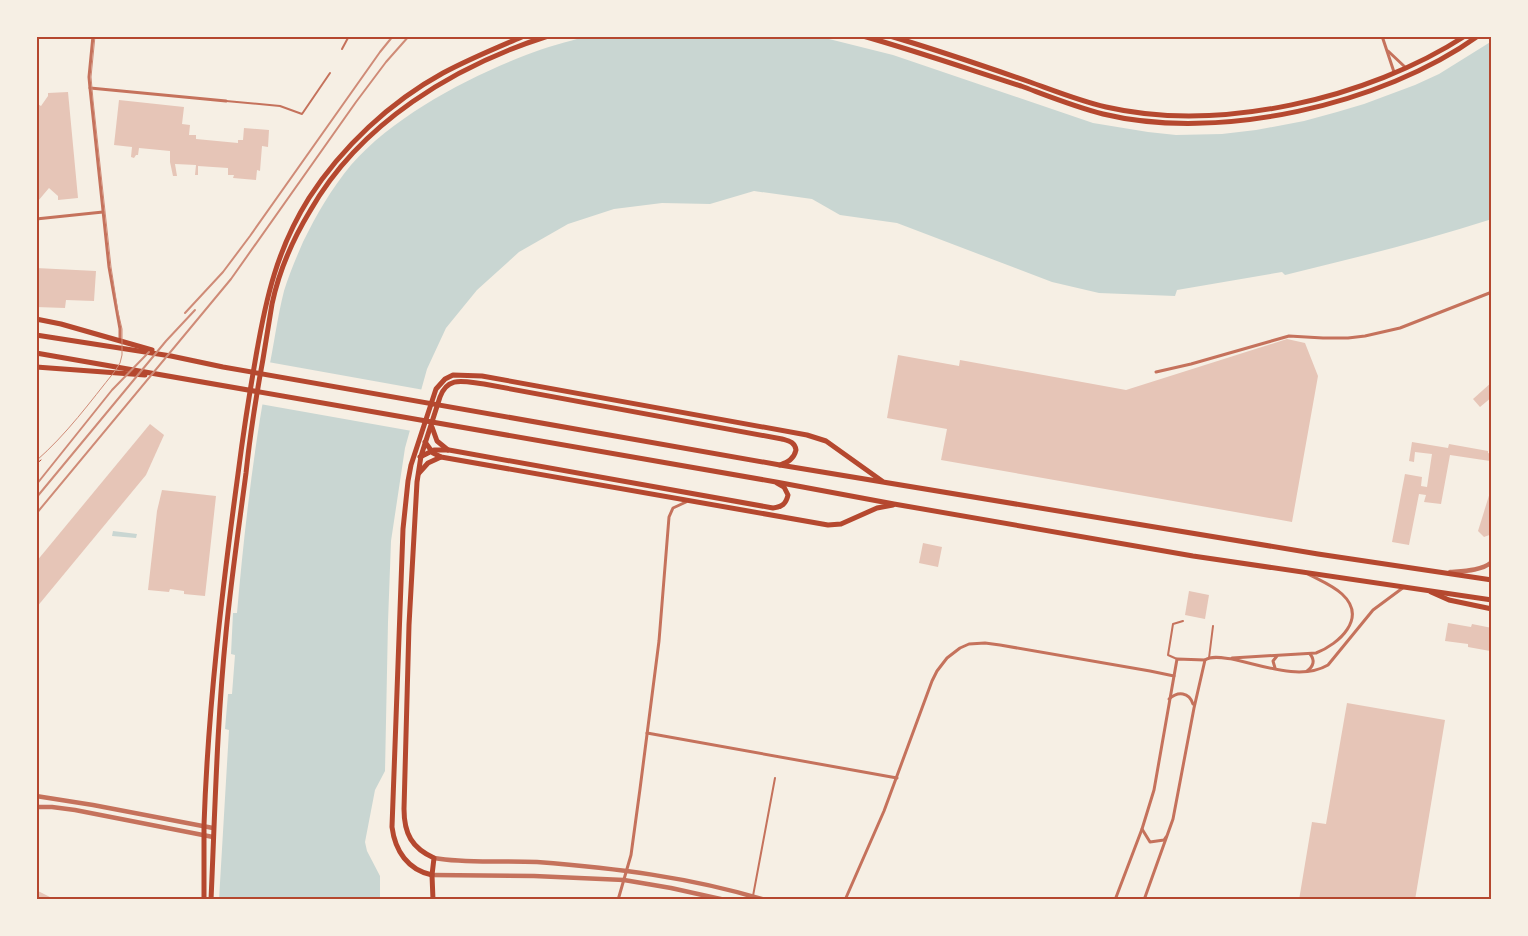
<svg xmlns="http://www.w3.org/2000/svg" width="1528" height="936" font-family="'Fira Sans',sans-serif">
  <rect width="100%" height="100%" fill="#f6efe4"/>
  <!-- water -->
  <g fill="#c9d6d2">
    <path d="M587,36H817L893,55L1093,123L1148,132L1176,135L1222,134L1256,130L1304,121L1337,112L1364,104L1415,85L1439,74L1492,41V219C1424,241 1355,258 1285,275L1282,272L1177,290L1175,296L1099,293L1052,282L897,223L840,215L812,199L754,191L710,204L662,203L614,209L568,224L519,252L477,290L446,328L427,369L405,448L391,541L388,622L385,771L375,790L365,842L367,851L380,876V900H219L229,730L225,729L228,694H232L235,655L231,654L233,613H237C244,533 253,453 268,373C274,346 277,318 284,291C289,275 296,258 303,242C316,215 332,188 351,165C394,116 465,79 526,55C546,47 567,42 587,36Z"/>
    <polygon points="113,531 137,534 136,538 112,536"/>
  </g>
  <!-- pier -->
  <polygon fill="#f6efe4" points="268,362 424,390 412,431 260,404"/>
  <!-- building -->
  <g fill="#e6c5b7">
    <polygon points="68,92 78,198 58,200 58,196 49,188 38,201 36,200 36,103 41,106 48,96 48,93"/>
    <polygon points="119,100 184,107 182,124 190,125 189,135 196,135 196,139 238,143 238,140 243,140 244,128 269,130 268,147 262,146 260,171 257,170 256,180 233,178 234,175 228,175 228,168 198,166 198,175 195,175 196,165 175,164 177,176 173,176 170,162 170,151 139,148 138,155 136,155 134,158 131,157 132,147 114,145"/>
    <polygon points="36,268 96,271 94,301 66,300 65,308 36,307"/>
    <polygon points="1287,339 1305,343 1318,376 1292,522 941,460 947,429 887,418 898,355 959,366 960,360 1126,390"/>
    <polygon points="1492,382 1492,397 1480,407 1473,399"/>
    <polygon points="150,424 164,435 146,475 36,608 36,562"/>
    <polygon points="1412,442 1448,448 1449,444 1488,451 1488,453 1491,454 1490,461 1450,455 1441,504 1424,502 1426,495 1419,494 1409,545 1392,542 1405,474 1422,477 1421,486 1427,487 1432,454 1415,452 1414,462 1409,461"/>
    <polygon points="1492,486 1492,534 1484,537 1478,531"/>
    <polygon points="162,490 216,496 205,596 184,594 184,591 170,589 169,592 148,590 157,511"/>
    <polygon points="923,543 942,547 938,567 919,563"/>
    <polygon points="1189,591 1209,595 1205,619 1185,615"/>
    <polygon points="1448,623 1471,627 1472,624 1492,628 1492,649 1490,651 1468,647 1468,644 1445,641"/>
    <polygon points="1347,703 1445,720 1415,900 1299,900 1312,822 1326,824"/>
    <polygon points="36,890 56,900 36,900"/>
  </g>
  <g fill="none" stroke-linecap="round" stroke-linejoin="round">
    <!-- path -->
    <polyline stroke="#b5482f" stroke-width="1" points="36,464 41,460"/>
    <!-- service -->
    <g stroke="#c5725c" stroke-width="2">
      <polyline points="342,49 349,36"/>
      <polyline points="226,101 280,106 302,114 330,73"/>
      <polyline points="1209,658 1213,626"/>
      <polyline points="1177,659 1168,655 1173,624 1183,621"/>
      <polyline points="753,896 775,778"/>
    </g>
    <!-- pedestrian -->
    <polyline stroke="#c5725c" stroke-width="2.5" points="451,899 597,900"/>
    <!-- minor -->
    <g stroke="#c5725c" stroke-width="3">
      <polyline points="93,36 89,77 90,88 109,267 120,329 120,341"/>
      <polyline points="1382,36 1394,72"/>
      <polyline points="1388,51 1405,67"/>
      <polyline points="90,88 226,101"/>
      <polyline points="36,219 103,212"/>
      <polyline points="1156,372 1191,364 1289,336 1323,338 1348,338 1365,336 1400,328 1492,292"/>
      <path d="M1232,658L1316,653C1339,644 1368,618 1342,594C1332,585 1319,580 1308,574"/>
      <polyline points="1275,668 1273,661 1277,656"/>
      <path d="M1307,671C1314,666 1315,660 1310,654"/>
      <path d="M1169,699C1178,691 1189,692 1193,704"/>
      <polyline points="647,733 897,778"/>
      <polyline points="1142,829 1150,842 1164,840 1166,837"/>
      <polyline points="618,900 631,855 640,789 659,641 669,517 673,508 686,502"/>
      <polyline points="845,900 884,811 932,681 937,671 947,658 960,648 969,644 985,643 1000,645 1150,671 1174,676"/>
      <polyline points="1115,900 1142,829 1154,790 1177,659 1205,660"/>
      <path d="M1144,900L1173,819L1194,708L1205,660C1212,655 1224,658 1232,659C1261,665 1301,681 1328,665L1373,610L1404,587"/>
    </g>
    <!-- tertiary -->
    <g stroke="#c5725c" stroke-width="4.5">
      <path d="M1450,572C1464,571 1481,571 1492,562"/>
      <polyline points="36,796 93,805 213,828"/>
      <polyline points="36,807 52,807 75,810 213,837"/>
      <path d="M434,858C468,864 503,860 537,862C614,868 690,877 765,900"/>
      <polyline points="432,875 534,876 624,880 671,888 725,900"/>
    </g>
    <!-- secondary -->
    <g stroke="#b5482f" stroke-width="5">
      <path d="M863,36C916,51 968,69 1021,86C1048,96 1075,107 1103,114C1218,142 1382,105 1478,36"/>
      <path d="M890,36C937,50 984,66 1030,82C1055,91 1080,101 1106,107C1219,133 1368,99 1465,36"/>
      <polyline points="432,427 437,441 448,450"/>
      <polyline points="425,442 433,453 441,457 828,525 841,524 877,508 893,505"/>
      <path d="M420,457L434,450H449L773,508C782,507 786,504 788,495L784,487L777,483"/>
      <polyline points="419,473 428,463 441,457"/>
      <polyline points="1431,592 1449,600 1492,609"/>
      <path d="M432,875C408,870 395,851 392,827L403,529L408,481L411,465L436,389L445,379L453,375L482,376L807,435L826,441L882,481"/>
      <path d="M204,900C204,875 204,850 204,825C208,708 222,591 238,474C243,435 249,396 256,356C266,298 277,249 309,198C342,147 390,102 443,73C469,59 496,48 524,36"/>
      <path d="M211,900C215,811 217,722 226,633C231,580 239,526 246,473C250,435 256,397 263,359C266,340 269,322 272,304C279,271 293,239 310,211C360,123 454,66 548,36"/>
      <path d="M433,900L432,875L434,858C412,848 404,834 404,809L409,625L417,482L421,456L440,397C448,375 465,382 484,384L782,439C789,441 795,442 796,450C794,459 788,462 780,465"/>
    </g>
    <!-- primary -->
    <g stroke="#b5482f" stroke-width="5">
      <polyline points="36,319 61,324 152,350"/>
      <polyline points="36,335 171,356 223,367 780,465 1318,554 1492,580"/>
      <polyline points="36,353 776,482 894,504 1193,556 1492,600"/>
      <polyline points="36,367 145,375"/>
    </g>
    <!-- tram -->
    <path stroke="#cf8b77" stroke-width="1" d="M36,461C67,434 90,402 115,371L120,363L122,355V329L118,312L111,267L93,100L91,77L95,36"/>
    <!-- rail -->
    <g stroke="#cf8b77" stroke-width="2">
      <polyline points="185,313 223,272 250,236 380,52 393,36"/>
      <polyline points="36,485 112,390 149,352"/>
      <polyline points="36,498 166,341 195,310"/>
      <polyline points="36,514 231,279 356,102 386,62 409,36"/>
    </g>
  </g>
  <!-- border -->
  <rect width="1528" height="936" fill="none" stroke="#f6efe4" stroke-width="75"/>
  <rect x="38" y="38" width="1452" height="860" fill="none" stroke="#b5482f" stroke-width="2"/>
</svg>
